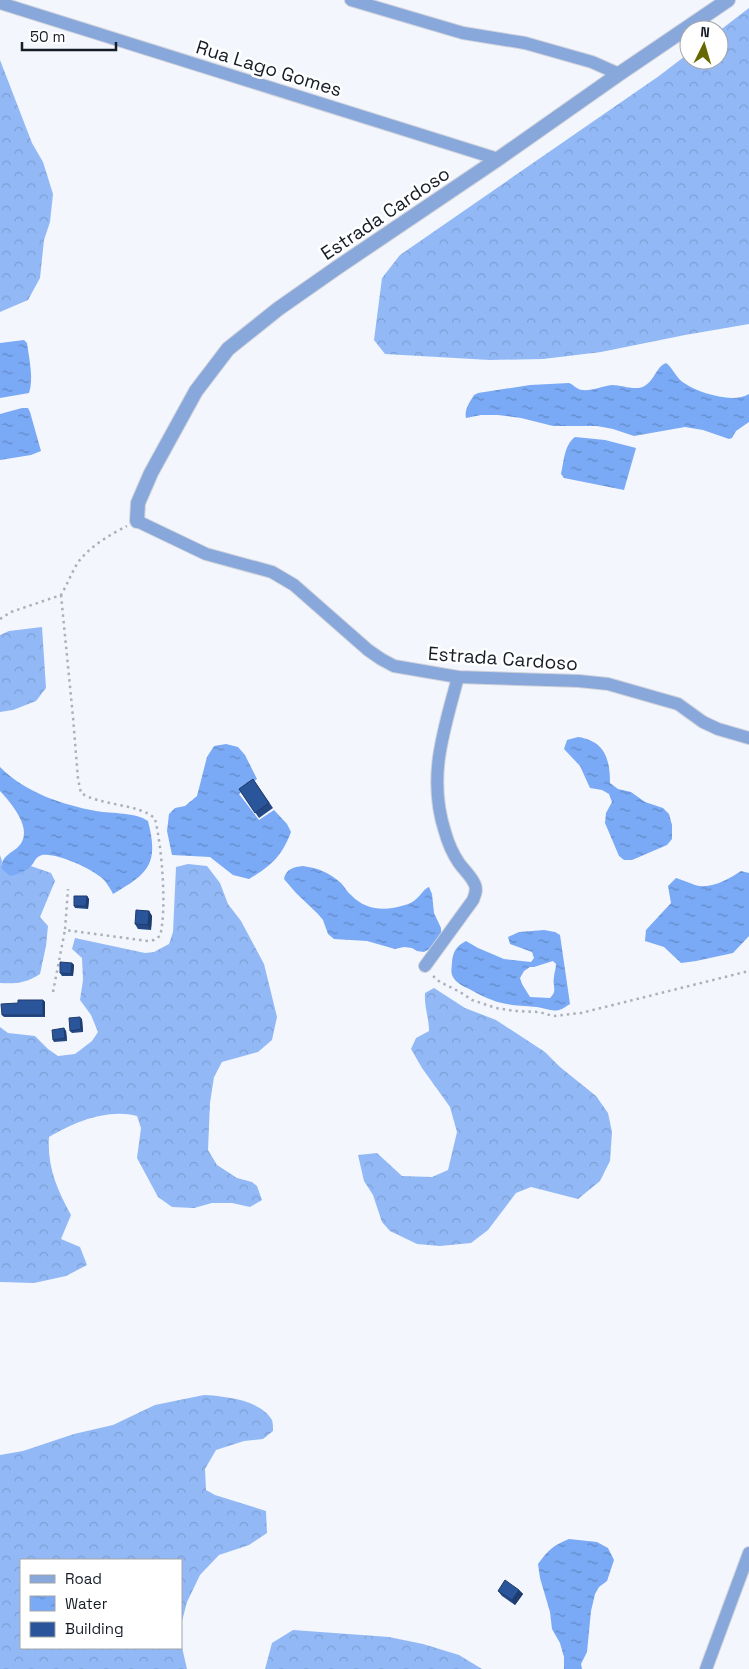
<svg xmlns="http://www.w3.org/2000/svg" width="749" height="1669" font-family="'Space Grotesk',sans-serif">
  <defs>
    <pattern id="forest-crowns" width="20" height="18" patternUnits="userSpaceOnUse" patternTransform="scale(1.25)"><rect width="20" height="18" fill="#92b9f6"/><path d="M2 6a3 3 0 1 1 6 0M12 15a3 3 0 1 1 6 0" fill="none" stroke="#7d9fd3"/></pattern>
    <pattern id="water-ripples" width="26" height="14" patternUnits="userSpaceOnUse" patternTransform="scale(1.25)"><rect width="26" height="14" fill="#7aa9f5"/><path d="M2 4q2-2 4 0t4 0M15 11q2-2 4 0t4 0" fill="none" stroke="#6389c6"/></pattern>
  </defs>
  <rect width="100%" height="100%" fill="#f3f6fd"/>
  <!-- forest -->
  <g fill="url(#forest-crowns)">
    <polygon points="749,8 749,324 685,335 601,352 543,359 490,360 385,354 374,340 382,278 400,255 659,76 689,53 689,60 719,60 719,31"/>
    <polygon points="0,60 32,143 43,162 53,194 50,222 44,240 40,278 28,300 0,312"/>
    <polygon points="42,627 46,688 36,701 13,710 0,712 0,635 9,631"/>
    <path d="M0,855L2,861L1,868L21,873L31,866L51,873L55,881L40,917L48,926L46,946L40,974C26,983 17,984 0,983Z"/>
    <path d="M188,864L207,866L220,883L228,904L241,921L264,964L277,1017L272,1040L258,1052L222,1062L214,1077L210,1103L208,1150L217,1165L237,1178L252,1182L257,1186L262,1200L250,1207L232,1203H212L194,1208L172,1207L158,1197L137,1158L141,1128L137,1116C108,1108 74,1122 49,1137C47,1166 57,1190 71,1215L61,1239L80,1247L87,1265L66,1276L34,1283L0,1282V1027L8,1033L35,1036L48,1049L58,1056L75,1054L92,1041L98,1032L91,1015L80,1000L83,980L82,958L72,949L75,938L145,953L154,952L169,944L173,932L176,867Z"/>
    <path d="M434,988L465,1008L496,1020L545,1052L560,1067L596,1096L608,1113L612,1132L610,1161L600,1181L578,1199L531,1187L516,1193L488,1230L471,1243L440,1246L417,1244L390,1231L382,1222L373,1195L364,1181L358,1155L377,1153L402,1176L432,1177L448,1170L457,1132L450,1107L422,1068L411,1049L416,1038L429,1031C429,1017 424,1007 425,993Z"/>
    <path d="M204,1395C224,1396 261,1400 272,1420C273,1423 273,1428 273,1431L263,1439L244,1441L216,1450L205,1469L206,1490L215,1495L266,1511L267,1533L249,1545L219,1555L200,1575L187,1602L181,1625V1560H21V1648H181V1643L187,1669H0V1455L23,1451L74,1434L113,1425L155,1405Z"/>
    <polygon points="293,1630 389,1637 423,1644 459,1655 482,1669 265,1669 272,1643"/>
  </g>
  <!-- water -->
  <g fill="url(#water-ripples)" fill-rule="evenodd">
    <path d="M24,340L27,343C29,358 34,379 29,393L0,398V343Z"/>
    <path d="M666,363C673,368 676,378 684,383C699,393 733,404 749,394V422L736,431L732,438L729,439L703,430L685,427L634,436L613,429L597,426H553L521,418L498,415H481L466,418C464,409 470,402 474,395L478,393L530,385L569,383C574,385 576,389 582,390C593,391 602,386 612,385C623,385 637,392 646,385C655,379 656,367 666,363Z"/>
    <polygon points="22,408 28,408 30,412 41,451 31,455 0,460 0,414"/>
    <path d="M575,437L605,440L636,448L624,490L564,478L561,474C564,462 564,445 575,437Z"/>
    <path d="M578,737C605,741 610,759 610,783L618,789L631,792L645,802L663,808L669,814L672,825V839L667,845L632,860H624L619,856L605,823L606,813L612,802L609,794L602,790L590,788L580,766L564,749L567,740Z"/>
    <path d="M226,744L238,747L245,755L257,779L239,794L259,820L274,810L287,824L291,832C282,856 271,866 249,879L233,875L210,857L172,855L167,831L169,814L175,808L185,806L197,796L207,757L214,746Z"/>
    <path d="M0,767C24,792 63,805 96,811C113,814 135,812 148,821C159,864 149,873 113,894C111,890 108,885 105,881C96,870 56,852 42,855C35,857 35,862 31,866C26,872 18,874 10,876L1,868C3,855 9,855 18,847C35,831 12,804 0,791Z"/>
    <path d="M303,866C318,868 330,873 341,883C345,887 347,892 351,895C366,911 386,911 405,905C420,901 420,891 429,887L432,894L434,913L441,928V933L431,948L424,952L417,951L412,948L404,947L395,949L367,941L334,939L328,934L323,920L318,914L296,893L284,879C286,869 293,867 303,866Z"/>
    <path d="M741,871L749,873V936L733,953L696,961L681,963L664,947L645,941L646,930L671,903L668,886L676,878C683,880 689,883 695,885C710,890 729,879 741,871Z"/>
    <path d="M544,930L555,932L560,935L570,1004C566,1006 563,1009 559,1010C551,1012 545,1008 537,1007C508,1005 498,1005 471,990C465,987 456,983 453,977C450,972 452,967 452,962C453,952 456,946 466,941L478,948L504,959L531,962L534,958L532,952L510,944L508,937L519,932ZM553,961L556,964C556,969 554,973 554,977C552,987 558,990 550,998L530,997L522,984L520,978L524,971L530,967H534Z"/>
    <path d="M569,1539L597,1542L608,1548L614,1560L607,1581L599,1587L595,1594L591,1611L587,1652L581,1664L582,1669H564V1657L560,1643L552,1629L550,1612L540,1578L538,1564C548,1550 554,1545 569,1539Z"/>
  </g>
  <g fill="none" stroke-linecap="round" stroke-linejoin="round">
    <!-- minor casing -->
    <g stroke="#d0d3db" stroke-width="14">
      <g id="minor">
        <polyline points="351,0 463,33 525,43 592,62 619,74"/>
        <polyline points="0,3 498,159"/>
        <polyline points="137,521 206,554 272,572 294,585 368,650 381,659 394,666 458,677 579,681 608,684 678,704 703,722 718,729 749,738"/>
        <path d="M425,966L473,900C475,895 477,890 475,885C472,877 464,870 459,863C453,854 448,843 445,832C427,776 444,731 458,677"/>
        <polyline points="706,1669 749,1553"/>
      </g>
    </g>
    <!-- tertiary casing -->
    <g stroke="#d0d3db" stroke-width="16">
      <polyline id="tertiary" points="137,521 138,503 151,473 196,391 228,349 278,309 338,267 498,159 619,74 728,0"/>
    </g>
    <!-- path -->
    <g stroke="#acb0b8" stroke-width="2.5" stroke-dasharray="2.5 4" stroke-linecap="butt">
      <path d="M61,595L73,717L78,779L81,793C101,806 142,804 155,819C162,847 167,910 160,936L154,940L148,941L65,930L68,889"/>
      <path d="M0,619L11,612L61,595C67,585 71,574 77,564C87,548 111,534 127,526"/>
      <polyline points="433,976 440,982 460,992 472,1000 496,1008 515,1011 539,1012 553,1016 581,1013 749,971"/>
      <polyline points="53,992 65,930"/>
    </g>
    <!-- minor -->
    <use href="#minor" stroke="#88a7da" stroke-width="12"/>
    <!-- tertiary -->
    <use href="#tertiary" stroke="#88a7da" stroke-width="14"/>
  </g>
  <!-- wall -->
  <g fill="#254984">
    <polygon points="253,779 273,808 259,818 239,789"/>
    <polygon points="87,896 89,899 88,909 75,908 74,906"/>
    <polygon points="149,911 152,916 151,930 138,929 135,924"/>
    <polygon points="72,963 74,965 73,976 62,976 60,973"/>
    <polygon points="43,1000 45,1002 45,1017 4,1017 2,1015 18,1003"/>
    <polygon points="82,1019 83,1032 72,1033 70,1031"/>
    <polygon points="64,1028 66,1031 67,1041 54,1042 53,1040"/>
    <polygon points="519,1590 523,1594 515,1605 502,1596 498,1591"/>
  </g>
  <!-- shaded-wall -->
  <g fill="#1e3c6c">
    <polygon points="87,896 89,899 88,909 86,906"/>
    <polygon points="149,911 152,916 151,930 148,925"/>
    <polygon points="72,963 74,965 73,976 71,974"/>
    <polygon points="43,1000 45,1002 45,1017 43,1015"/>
    <polygon points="80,1017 82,1019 83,1032 81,1029"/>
    <polygon points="64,1028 66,1031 67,1041 65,1038"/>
    <polygon points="519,1590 523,1594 515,1605 512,1600"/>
  </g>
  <!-- building -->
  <g fill="#2b559a" stroke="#1e3c6c">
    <polygon points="253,779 269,803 255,813 239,789"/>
    <polygon points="74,896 87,896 86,906 74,906"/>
    <polygon points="136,910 149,911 148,925 135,924"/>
    <polygon points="60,962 72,963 71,974 60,973"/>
    <polygon points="18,1000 43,1000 43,1015 2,1015 1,1004 18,1003"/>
    <polygon points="80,1017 81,1029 70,1031 69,1018"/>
    <polygon points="64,1028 65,1038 53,1040 52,1030"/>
    <polygon points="505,1580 519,1590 512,1600 498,1591"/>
  </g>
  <g text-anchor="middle" stroke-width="5" stroke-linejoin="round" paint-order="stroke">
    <!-- street labels -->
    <g font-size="19" fill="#161d27" stroke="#fff">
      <text transform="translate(269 68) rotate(17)" y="7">Rua Lago Gomes</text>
      <text transform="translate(385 213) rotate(-34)" y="7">Estrada Cardoso</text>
      <text transform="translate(503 658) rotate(4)" y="7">Estrada Cardoso</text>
    </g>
  </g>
  <!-- legend -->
  <rect x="20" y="1559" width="162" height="90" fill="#ffffff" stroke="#a2a5a9"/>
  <rect x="30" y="1575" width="25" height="8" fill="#88a7da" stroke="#a2a5a9"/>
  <text x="65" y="1584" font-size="15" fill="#161d27">Road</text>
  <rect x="30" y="1596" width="25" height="15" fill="url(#water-ripples)" stroke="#a2a5a9"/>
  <text x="65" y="1609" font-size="15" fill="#161d27">Water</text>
  <rect x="30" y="1622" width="25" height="15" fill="#2b559a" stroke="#a2a5a9"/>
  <text x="65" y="1634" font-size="15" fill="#161d27">Building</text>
  <!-- north arrow -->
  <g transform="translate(704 45) rotate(5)"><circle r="24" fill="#ffffff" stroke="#a2a5a9"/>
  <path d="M0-4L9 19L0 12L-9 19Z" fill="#676701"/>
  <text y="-8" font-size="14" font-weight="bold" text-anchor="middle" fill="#161d27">N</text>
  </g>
  <!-- scale -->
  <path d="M22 42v8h94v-8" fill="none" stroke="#161d27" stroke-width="2.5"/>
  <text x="30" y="42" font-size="15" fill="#161d27" stroke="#ffffff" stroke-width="4" paint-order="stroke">50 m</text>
</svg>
